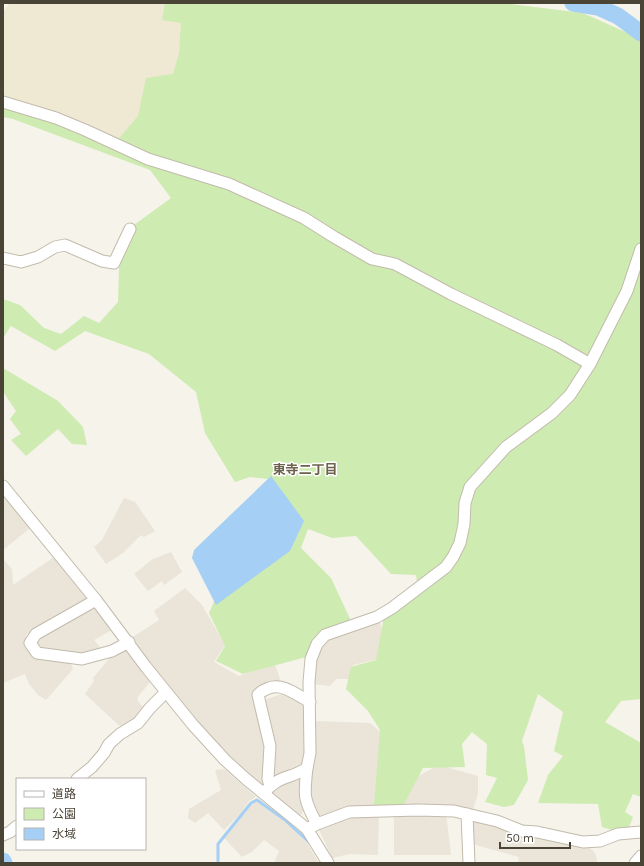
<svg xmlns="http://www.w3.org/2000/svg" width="644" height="866" font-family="Karla,'Noto Sans JP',sans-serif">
  <rect width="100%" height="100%" fill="#f5f3ea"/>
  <!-- residential -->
  <g fill="#eae5d8">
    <polygon points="3,495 30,528 3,550"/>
    <polygon points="124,498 135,502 155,531 144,537 141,535 123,553 106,564 94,547 102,540"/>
    <polygon points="171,552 182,572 164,585 162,581 148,591 134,574 153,559"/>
    <polygon points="54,557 90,599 40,627 35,628 26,635 27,647 69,659 73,669 46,700 38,695 29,684 25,674 3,683 3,559 12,569 13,585"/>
    <polygon points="185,588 202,605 225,645 214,662 239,676 275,664 282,685 259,690 268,746 266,779 261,787 240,771 192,718 131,638 159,620 154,611"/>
    <polygon points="88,607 95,607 112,630 94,640 104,652 85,656 39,652 33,643 38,635"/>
    <polygon points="378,620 387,637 379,659 353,665 349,679 336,679 330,686 312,684 312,677 320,644 328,637"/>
    <polygon points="125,648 150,682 137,698 139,703 145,708 123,729 85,694 94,681 93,678 114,653"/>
    <polygon points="288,692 307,705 305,766 271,779 261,701"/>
    <polygon points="316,721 370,723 383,734 375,808 319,819 308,794"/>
    <polygon points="439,765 478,776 478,794 472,813 403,808 402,788 413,779"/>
    <polygon points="224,769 256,797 249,801 240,814 224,830 208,813 195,823 188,818 189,809 221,790 215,770"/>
    <polygon points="298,777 302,783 307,807 298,818 270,794 275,789"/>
    <polygon points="257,802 288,824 307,843 319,863 274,863 279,851 264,840 252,852 242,857 224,838 252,804"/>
    <polygon points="394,811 446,813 451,855 394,855"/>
    <polygon points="379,812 378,855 350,854 332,858 318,827 337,819"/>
    <polygon points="472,819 517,834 590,848 595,853 598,863 518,863 519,857 472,844"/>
  </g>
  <!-- education -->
  <polygon fill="#efe9d3" points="10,3 168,3 186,21 176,78 121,142 3,100 3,12"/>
  <!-- green -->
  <g fill="#ceebb1">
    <polygon points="165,3 501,3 583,13 641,39 641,699 621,701 605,722 641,743 641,797 633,794 625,812 633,817 627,832 615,831 602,827 598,804 538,803 548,775 563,756 554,751 563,712 538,694 522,741 524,746 528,780 514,805 504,807 485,802 497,778 486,775 487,744 472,732 462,744 465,767 423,768 403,806 374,805 380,730 368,711 346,689 351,667 376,660 384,617 418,588 416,575 391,574 356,536 332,538 308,529 301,548 331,578 351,621 314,638 310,656 243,674 216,661 225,646 209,613 268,479 250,477 235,482 205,433 196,392 149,354 85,331 55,351 11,326 3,338 3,299 20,305 44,328 61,334 84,316 99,323 118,302 119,268 134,225 171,198 150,170 13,119 3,117 3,103 115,143 138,116 146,78 173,74 179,53 181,23 162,20"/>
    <polygon points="3,368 58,401 83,427 87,445 72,444 58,429 26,456 11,440 21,434 10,419 16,411 4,393 3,393"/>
  </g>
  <!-- water -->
  <polygon fill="#a5cff4" points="271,476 304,521 290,551 216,605 192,558 194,550"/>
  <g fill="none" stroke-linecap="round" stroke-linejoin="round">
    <!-- stream -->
    <polyline stroke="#a5cff4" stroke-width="3" points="218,863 218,844 251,803 257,800 285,820 311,844"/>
    <!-- river -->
    <g stroke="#a5cff4" stroke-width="17">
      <polyline points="573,3 598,7 618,16 641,33"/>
      <polyline points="3,861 4,863"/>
    </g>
    <!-- street casing -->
    <g stroke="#c2bbac" stroke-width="13">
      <g id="street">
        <polyline points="3,102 56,118 85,130 148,159 229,184 304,218 334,237 372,259 395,264 451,294 557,345 590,364"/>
        <polyline points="3,258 21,262 38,257 55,247 65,245 102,261 114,263 130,229"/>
        <polyline points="3,486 96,600 146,667 193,725 225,760 246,779 307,829 328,863"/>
        <polyline points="96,600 36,634 30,643 37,653 82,659 112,651 129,642"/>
        <path d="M307,768C304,795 303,799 317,824"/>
        <polyline points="77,779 92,767 104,753 109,744 120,734 138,723 150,708 166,692"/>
        <path d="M270,786L268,779L270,746L258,695C261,691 264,690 269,688C283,683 297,695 310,702"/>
        <path d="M264,793C278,775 291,779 307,768L310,753L309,682L311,659L317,644L325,635L377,617L392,608L446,567L453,557L460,543L464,524L465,503L470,487L506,447L552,413L570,395L590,364L627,291L641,249"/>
        <polyline points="467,814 469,863"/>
        <polyline points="307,829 317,824 349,812 418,810 454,811 497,821 522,831 537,832 583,842 600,841 618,834 641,832"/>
        <polyline points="3,835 10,832 17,826"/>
        <polyline points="635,863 641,856"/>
      </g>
    </g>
    <!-- street -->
    <use href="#street" stroke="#fff" stroke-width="11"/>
  </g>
  <g text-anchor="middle" stroke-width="3" stroke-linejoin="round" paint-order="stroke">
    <!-- neighbourhood labels -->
    <g font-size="13" font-weight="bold" fill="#6d624e" stroke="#fff">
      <text x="305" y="474">東寺二丁目</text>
    </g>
  </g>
  <!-- border -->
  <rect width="644" height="866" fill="none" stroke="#4a4437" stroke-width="8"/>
  <!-- legend -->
  <rect x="16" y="778" width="130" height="72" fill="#ffffff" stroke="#b7b4af"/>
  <rect x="24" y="791" width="20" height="6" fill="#ffffff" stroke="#b7b4af"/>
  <text x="52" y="798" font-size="12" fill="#4a4437">道路</text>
  <rect x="24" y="808" width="20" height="12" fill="#ceebb1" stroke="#b7b4af"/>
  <text x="52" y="818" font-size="12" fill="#4a4437">公園</text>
  <rect x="24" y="828" width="20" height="12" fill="#a5cff4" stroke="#b7b4af"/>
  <text x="52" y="838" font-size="12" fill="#4a4437">水域</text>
  <!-- scale -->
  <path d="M500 842v6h70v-6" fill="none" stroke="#4a4437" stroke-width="2"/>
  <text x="506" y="842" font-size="12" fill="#4a4437" stroke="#ffffff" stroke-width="3" paint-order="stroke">50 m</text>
</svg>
